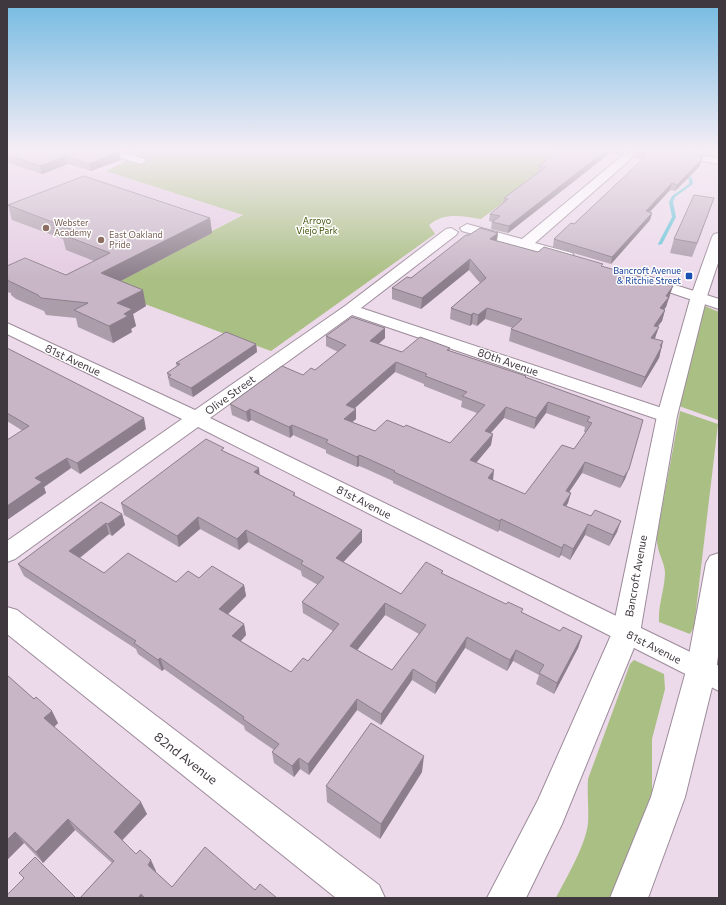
<svg xmlns="http://www.w3.org/2000/svg" width="726" height="905" font-family="Commissioner,sans-serif">
  <rect width="100%" height="100%" fill="#ecd9ea"/>
  <!-- built -->
  <polygon fill="#e4cbe1" points="7,151 19,151 94,175 106,171 243,214 102,288 45,265 7,283"/>
  <!-- green -->
  <g fill="#aabf83">
    <path d="M146,151H572L481,219C463,216 443,212 429,225L435,234L271,351L102,288L243,215L106,171Z"/>
    <polygon points="705,306 719,312 718,420 679,406 703,308"/>
    <path d="M680,411L718,424L694,627L690,634L659,622C658,604 665,589 665,572C664,559 656,552 657,535Z"/>
    <path d="M634,660L664,674L665,689L652,739V793L610,898H556C566,878 586,845 588,823C589,809 587,794 588,779L630,664Z"/>
  </g>
  <g fill="none" stroke-linecap="round" stroke-linejoin="round">
    <!-- stream -->
    <polygon fill="#64c4d6" fill-rule="evenodd" points="681,173 683,173 692,178 693,184 675,197 673,202 676,217 662,244 659,245 658,244 672,217 669,202 672,196 689,184 689,179 681,175"/>
    <!-- street casing -->
    <g stroke="#9d8c9b" stroke-width="2">
      <g id="street">
        <polygon points="103,151 120,151 145,159 146,161 141,164 104,153"/>
        <polygon points="624,151 634,151 632,158 535,243 572,253 574,256 572,259 562,259 462,231 460,228 467,224 522,239 623,155"/>
        <polygon points="684,152 719,158 719,164 680,157 679,155 680,153"/>
        <polygon points="451,228 458,232 456,235 361,308 674,412 676,416 674,420 667,422 660,420 352,315 210,418 719,666 719,691 198,427 15,559 7,562 7,541 182,419 7,334 7,323 195,410 345,306 446,229"/>
        <polygon points="647,276 719,299 719,309 642,283 640,280 642,277"/>
      </g>
    </g>
    <!-- secondary casing -->
    <g stroke="#9d8c9b" stroke-width="2">
      <g id="secondary">
        <polygon points="719,233 719,260 707,296 677,416 640,633 562,824 526,898 487,898 538,800 612,633 657,416 691,296 712,237 714,234"/>
        <polygon points="719,553 719,649 716,671 685,797 648,898 610,898 651,797 686,671 706,563 710,556"/>
        <polygon points="7,607 17,610 379,885 385,898 336,898 7,634"/>
      </g>
    </g>
    <!-- street -->
    <use href="#street" fill="#fff" fill-rule="evenodd"/>
    <!-- secondary -->
    <use href="#secondary" fill="#fff" fill-rule="evenodd"/>
  </g>
  <!-- wall -->
  <g fill="#ac9daa" fill-rule="evenodd">
    <polygon points="7,151 119,152 121,160 91,171 68,164 42,174 7,162"/>
    <polygon points="125,151 138,151 133,154"/>
    <polygon points="558,151 622,151 621,155 610,153 508,233 491,229 492,222 489,221 490,214 503,203 504,198 539,172 538,172 539,166"/>
    <polygon points="635,151 682,151 681,151 701,162 699,167 675,191 670,190 650,212 652,213 650,220 611,264 553,247 554,239 574,224 641,161 642,159 634,158"/>
    <polygon points="687,151 706,151 705,154"/>
    <polygon points="714,198 709,212 692,257 670,253 674,239"/>
    <polygon points="8,205 210,218 212,233 121,281 146,306 133,314 136,326 131,329 132,332 113,343 78,327 76,318 46,315 44,311 16,299 11,295 11,293 7,292 7,266 66,275 94,261 66,250 63,239 12,220"/>
    <polygon points="498,233 497,241 538,252 603,267 670,297 668,299 666,307 664,309 665,310 662,321 657,327 655,339 663,341 659,358 641,388 509,341 511,329 513,328 485,319 477,326 472,324 470,326 450,319 451,308 480,283 469,270 421,309 392,299 392,288 411,278 469,235"/>
    <path d="M385,328V338L379,344L402,352L450,348L449,351L526,376V378L643,420L625,479L620,488L582,473L569,492L568,503L566,506L617,532L609,546L585,535L570,560L561,555L559,558L499,530L498,532L393,483V481L364,468L359,466L357,467L330,455L326,453V450L293,435L290,438L251,420L248,422L232,415L230,404L315,370L338,352L326,346V336ZM395,372L424,384V386L462,401L461,407L477,413L450,443L404,427L375,431L352,422L356,419V409L355,408ZM546,413L585,427L584,432H586L574,449L525,494L493,480L476,463L491,445V433L504,418L534,429Z"/>
    <polygon points="256,344 257,352 193,397 170,386 167,373 177,367 176,363"/>
    <polygon points="7,348 146,429 80,474 71,468 44,487 46,493 7,520 23,431 7,421"/>
    <path d="M224,451L260,475L295,493V497L362,542L343,562L401,594L443,571L442,574L560,631L582,636L578,648L554,694L536,684L539,675L513,661L507,671L465,648L435,694L412,680L381,725L357,710L309,775L300,769L294,777L274,763L272,752L274,750L245,730L244,726L164,669L162,671L138,654L136,649L24,576L18,564L122,514L125,525L112,536L109,534L80,558L104,573L176,582L199,578L244,585L246,596L228,614L244,624L246,635L241,641L291,672L308,661L333,631L303,613L302,602L318,585L302,576L301,571L248,542L239,550L200,529L179,547L124,515L121,503ZM385,615L419,634L392,670L357,650Z"/>
    <polygon points="7,675 58,723 54,727 147,814 122,841 136,854 156,871 156,872 172,887 255,890 277,898 80,898 112,863 75,830 43,863 24,843 7,860"/>
    <polygon points="422,772 380,839 327,802 326,786"/>
  </g>
  <!-- shaded-wall -->
  <g fill="#8c7f8b">
    <polygon points="133,151 138,151 133,154"/>
    <polygon points="605,151 610,151 610,153 508,233 509,226"/>
    <polygon points="119,152 121,160 91,171 89,164"/>
    <polygon points="66,156 68,164 42,174 40,166"/>
    <polygon points="703,156 699,167 675,191 677,185"/>
    <polygon points="672,183 670,190 644,218 646,211"/>
    <polygon points="714,198 709,212 692,257 697,243"/>
    <polygon points="652,213 650,220 611,264 612,257"/>
    <polygon points="210,218 212,233 105,289 101,273"/>
    <polygon points="498,233 496,243 490,239"/>
    <polygon points="470,259 469,270 421,309 422,298"/>
    <polygon points="673,286 666,307 657,319 660,308 666,296"/>
    <polygon points="143,290 146,306 133,314 136,326 131,329 132,332 113,343 109,326 117,303"/>
    <polygon points="487,308 485,319 477,326 478,315"/>
    <polygon points="665,310 662,321 650,337 654,326"/>
    <polygon points="473,313 472,324 470,326 471,315"/>
    <polygon points="659,327 655,338 648,349 651,338"/>
    <polygon points="385,328 385,338 370,351 370,341"/>
    <polygon points="663,341 659,358 641,388 645,377 660,346"/>
    <polygon points="256,344 257,352 193,397 191,388"/>
    <polygon points="396,362 395,372 347,415 346,405"/>
    <polygon points="548,402 546,413 534,429 536,418"/>
    <polygon points="506,407 504,418 483,441 485,431"/>
    <polygon points="250,409 251,420 248,422 246,412"/>
    <polygon points="356,409 356,419 344,429 344,419"/>
    <polygon points="144,418 146,429 80,474 77,463"/>
    <polygon points="292,425 293,435 290,438 289,427"/>
    <polygon points="493,434 491,445 469,471 470,460"/>
    <polygon points="359,455 359,466 357,467 357,457"/>
    <polygon points="67,458 71,468 44,487 46,493 7,520 7,506 35,478"/>
    <polygon points="585,462 582,473 563,501 566,491"/>
    <polygon points="259,468 260,479 254,472"/>
    <polygon points="629,469 625,479 620,488 624,477"/>
    <polygon points="494,470 493,481 488,478"/>
    <polygon points="571,493 568,503 560,516 563,505"/>
    <polygon points="122,514 125,525 112,536 108,524"/>
    <polygon points="198,517 200,529 179,547 177,536"/>
    <polygon points="501,519 499,530 498,532 500,521"/>
    <polygon points="621,521 617,532 609,546 613,535"/>
    <polygon points="106,523 109,534 74,562 69,551"/>
    <polygon points="588,524 585,535 570,560 573,549"/>
    <polygon points="246,530 248,542 239,550 237,539"/>
    <polygon points="362,530 362,542 336,570 336,558"/>
    <polygon points="564,544 561,555 559,558 562,548"/>
    <polygon points="244,585 246,596 222,620 219,609"/>
    <polygon points="385,603 385,615 351,658 350,646"/>
    <polygon points="244,624 246,635 235,647 232,636"/>
    <polygon points="582,636 578,648 554,694 557,683"/>
    <polygon points="467,637 465,648 435,694 436,683"/>
    <polygon points="516,650 513,661 507,671 510,660"/>
    <polygon points="160,658 164,669 162,671 158,660"/>
    <polygon points="413,669 412,680 381,725 381,714"/>
    <polygon points="357,699 357,710 309,775 308,764"/>
    <polygon points="52,711 58,723 51,730 44,718"/>
    <polygon points="424,756 422,772 380,839 381,824"/>
    <polygon points="299,758 300,769 294,777 292,766"/>
    <polygon points="141,802 147,814 119,843 114,832"/>
    <polygon points="68,819 75,830 43,863 36,852"/>
    <polygon points="15,832 24,843 7,860 7,840"/>
    <polygon points="151,860 156,871 153,875 148,865"/>
    <polygon points="141,894 143,898 138,898"/>
  </g>
  <!-- building -->
  <g fill="#c8b6c6" stroke="#8c7f8b" fill-rule="evenodd">
    <polygon points="7,151 115,151 119,152 89,164 66,156 40,166 7,155"/>
    <polygon points="558,151 605,151 509,226 492,222 500,216 490,214 508,199 504,198 546,167 539,166"/>
    <polygon points="635,151 681,151 682,152 703,156 701,160 677,185 672,183 646,211 652,213 612,257 554,239 571,223 574,224 645,157 642,157 646,153"/>
    <polygon points="84,176 210,218 101,273 143,290 117,303 132,309 124,314 128,316 109,326 74,310 88,303 41,298 38,295 11,282 7,280 8,278 7,278 7,266 25,258 66,275 110,253 61,234 73,230 8,205"/>
    <polygon points="694,195 714,198 697,243 674,239"/>
    <polygon points="480,228 498,233 490,239 538,252 544,247 603,264 601,266 673,286 666,296 669,297 660,308 665,310 654,326 659,327 651,338 663,341 660,346 662,346 645,377 511,329 522,319 487,308 478,315 473,313 471,315 451,308 486,278 470,259 422,298 392,288 407,277 411,278 466,235 469,235"/>
    <path d="M352,317L385,328L370,341L402,352L420,337L450,348L447,350L526,376L525,377L643,420L629,469L624,477L585,462L566,491L571,493L563,505L591,516L595,510L621,521L613,535L588,524L573,549L564,544L562,548L501,519L500,521L394,472L395,471L364,457L359,455L357,457L329,444L326,442L328,440L292,425L289,427L250,409L246,412L230,404L282,366L303,375L311,368L315,370L346,345L326,336ZM396,362L427,374L425,376L467,392L462,396L485,405L450,443L406,425L404,427L387,420L375,431L344,419L356,409L346,405ZM548,402L590,417L587,421L592,423L574,449L562,445L525,494L488,478L494,470L470,460L493,434L485,431L506,407L536,418Z"/>
    <polygon points="226,332 256,344 191,388 168,377 171,375 167,373 180,364 176,363"/>
    <polygon points="7,348 144,418 77,463 67,458 35,478 42,482 7,506 7,440 29,426 7,413"/>
    <path d="M206,439L224,448L221,450L259,468L254,472L295,493L293,495L362,530L336,558L401,594L426,562L443,571L441,573L506,604L508,602L523,609L521,612L560,631L563,627L582,636L557,683L539,673L544,665L516,650L510,660L467,637L436,683L413,669L381,714L357,699L308,764L299,758L292,766L272,752L279,744L243,719L244,717L160,658L158,660L134,643L136,641L18,564L101,502L122,514L108,524L106,523L69,551L104,573L128,553L176,582L188,571L199,578L212,566L244,585L219,609L244,624L232,636L291,672L303,658L308,661L339,624L302,602L324,577L301,564L303,561L246,530L237,539L198,517L177,536L121,503ZM385,603L426,625L392,670L350,646Z"/>
    <polygon points="7,675 34,699 36,697 52,711 44,718 141,802 114,832 136,854 140,850 151,860 148,865 172,887 205,847 255,890 260,884 277,898 145,898 141,894 138,898 80,898 114,861 68,819 36,852 15,832 7,840"/>
    <polygon points="371,723 424,756 381,824 326,786"/>
    <polygon points="35,857 76,898 7,898 7,895 24,878 19,873"/>
  </g>
  <!-- sky -->
  <linearGradient id="sky" x2="0" y2="1"><stop stop-color="#73bae1"/><stop offset="0.54" stop-color="#f6eef6"/><stop offset="1" stop-color="#f6eef6" stop-opacity="0"/></linearGradient>
  <rect width="726" height="278" fill="url(#sky)"/>
  <!-- markers -->
  <g fill="#8d6e63" stroke="#fff" stroke-width="1.5">
    <circle cx="46" cy="228" r="4"/>
    <circle cx="101" cy="240" r="4"/>
  </g>
  <rect fill="#1a4fb4" stroke="#fff" stroke-width="1.5" x="685" y="272" width="8" height="8" rx="2"/>
  <g text-anchor="middle" stroke-width="3" stroke-linejoin="round" paint-order="stroke">
    <!-- far-park labels -->
    <g font-size="9" fill="#425509" stroke="#fff">
      <text x="317" y="224">Arroyo<tspan x="317" dy="10">Viejo Park</tspan></text>
    </g>
    <!-- far-education labels -->
    <g font-size="9" fill="#785e54" stroke="#fff" text-anchor="start">
      <text x="54" y="226">Webster<tspan x="54" dy="10">Academy</tspan></text>
      <text x="109" y="238">East Oakland<tspan x="109" dy="10">Pride</tspan></text>
    </g>
    <!-- far-transit labels -->
    <g font-size="9" fill="#164399" stroke="#fff" text-anchor="end">
      <text x="681" y="274">Bancroft Avenue<tspan x="681" dy="10">&amp; Ritchie Street</tspan></text>
    </g>
    <!-- street labels -->
    <g font-size="11" fill="#40383f" stroke="#fff">
      <text transform="translate(73 360) rotate(25)" y="4">81st Avenue</text>
      <text transform="translate(508 362) rotate(19)" y="4">80th Avenue</text>
      <text transform="translate(230 395) rotate(-36)" y="4">Olive Street</text>
      <text transform="translate(364 502) rotate(27)" y="4">81st Avenue</text>
      <text transform="translate(636 576) rotate(-80)" y="4">Bancroft Avenue</text>
      <text transform="translate(654 647) rotate(27)" y="4">81st Avenue</text>
    </g>
    <!-- near-street labels -->
    <g font-size="13" fill="#40383f" stroke="#fff">
      <text transform="translate(186 758) rotate(38)" y="5">82nd Avenue</text>
    </g>
  </g>
  <!-- border -->
  <rect width="726" height="905" fill="none" stroke="#40383f" stroke-width="16"/>
</svg>
